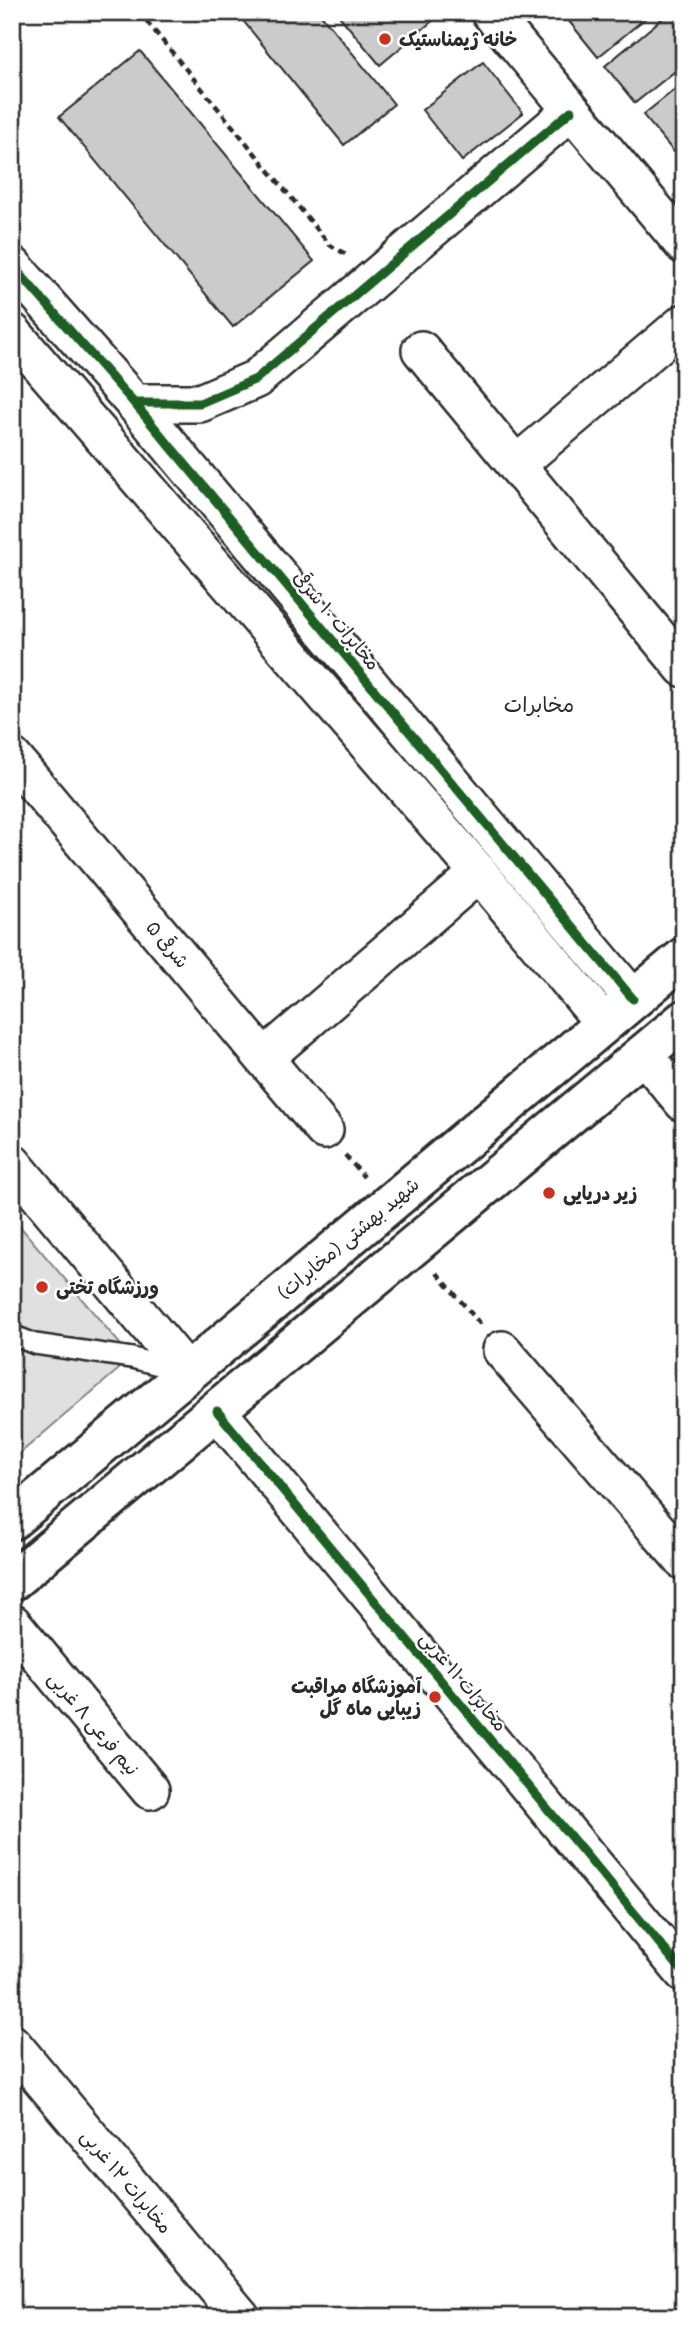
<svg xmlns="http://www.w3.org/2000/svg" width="696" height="2329" font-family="'Patrick Hand','Playpen Sans Arabic',sans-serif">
  <rect width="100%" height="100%" fill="#fff"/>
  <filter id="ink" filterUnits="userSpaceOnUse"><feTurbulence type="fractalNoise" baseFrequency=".0143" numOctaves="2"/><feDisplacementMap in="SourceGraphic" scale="14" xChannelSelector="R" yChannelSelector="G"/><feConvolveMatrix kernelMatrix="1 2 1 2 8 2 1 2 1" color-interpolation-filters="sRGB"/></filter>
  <g filter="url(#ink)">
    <!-- green -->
    <polygon fill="#e0e0e0" stroke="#868686" stroke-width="2" points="12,1217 132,1358 12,1460"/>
    <!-- building -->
    <g fill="#cbcbcb" stroke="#2b2b2b" stroke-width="2">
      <polygon points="236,12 319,12 394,104 344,145"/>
      <polygon points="336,12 443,12 380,65"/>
      <polygon points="577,12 653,12 598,57 568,20"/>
      <polygon points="670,12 684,13 684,64 635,103 605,66"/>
      <polygon points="140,51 314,261 233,327 59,117"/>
      <polygon points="483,62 523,113 462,161 422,110"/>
      <polygon points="684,82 684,144 674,152 643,115"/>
    </g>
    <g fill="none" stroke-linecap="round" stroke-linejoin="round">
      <!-- service casing -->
      <g stroke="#2b2b2b" stroke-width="24">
        <polyline id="service" points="12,1335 35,1344 132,1358 182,1371"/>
      </g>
      <!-- minor casing -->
      <g stroke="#2b2b2b" stroke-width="42">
        <g id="minor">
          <polyline points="490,12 684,245"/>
          <polyline points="12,265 134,403 633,999"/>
          <polyline points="12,332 479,873 603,1022"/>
          <polyline points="421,350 684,668"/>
          <polyline points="134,403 200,403 256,379 571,111"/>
          <polyline points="516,465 684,323"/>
          <polyline points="12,757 324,1130"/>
          <polyline points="643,1054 684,1103"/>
          <polyline points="264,1058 479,873"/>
          <polyline points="12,1163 188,1373"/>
          <polyline points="502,1350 684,1561"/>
          <polyline points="217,1411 684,1973"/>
          <polyline points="12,1623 150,1790"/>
          <polyline points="12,2044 241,2317"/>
        </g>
      </g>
      <!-- secondary casing -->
      <g stroke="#2b2b2b" stroke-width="44">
        <g id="secondary">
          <polyline points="12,1520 684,957"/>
          <polyline points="12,1581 684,1020"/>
        </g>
      </g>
      <!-- path -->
      <g stroke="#2b2b2b" stroke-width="4.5" stroke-dasharray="7 5" stroke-linecap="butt">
        <polyline points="139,12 330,245 347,255"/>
        <polyline points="12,24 26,12"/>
        <polyline points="345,1155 364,1177"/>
        <polyline points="437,1273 481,1325"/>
      </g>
      <!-- service -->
      <use href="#service" stroke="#fff" stroke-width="19"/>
      <!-- minor -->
      <use href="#minor" stroke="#fff" stroke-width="37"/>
      <!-- secondary -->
      <use href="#secondary" stroke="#fff" stroke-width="38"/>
      <!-- cycleway casing -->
      <g stroke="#fff" stroke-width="13">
        <g id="cycleway">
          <polyline points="12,265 134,403 633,999"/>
          <polyline points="134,403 200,403 256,379 571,111"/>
          <polyline points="217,1411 684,1973"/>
        </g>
      </g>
      <!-- cycleway -->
      <use href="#cycleway" stroke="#1b5e20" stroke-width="9"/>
    </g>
  </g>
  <!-- markers -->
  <g fill="#c8321e" stroke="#fff" stroke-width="2.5">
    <circle cx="385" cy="39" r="7"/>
    <circle cx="549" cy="1193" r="7"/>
    <circle cx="42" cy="1287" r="7"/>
    <circle cx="435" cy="1697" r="7"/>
  </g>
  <g text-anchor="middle" stroke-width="5" stroke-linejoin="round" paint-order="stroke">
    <!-- poi labels -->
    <g font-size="19" font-weight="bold" fill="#2b2b2b" stroke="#fff" text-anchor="start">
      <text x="399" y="46">خانه ژیمناستیک</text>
      <text x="563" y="1200">زیر دریایی</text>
      <text x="56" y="1294">ورزشگاه تختی</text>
      <text x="421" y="1693" text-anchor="end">آموزشگاه مراقبت<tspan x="421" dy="22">زیبایی ماه گل</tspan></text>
    </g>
    <!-- street labels -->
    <g font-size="19" fill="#2b2b2b" stroke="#fff">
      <text transform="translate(337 620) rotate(50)" y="7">مخابرات ۱۰ شرقی</text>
      <text transform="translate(168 944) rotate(50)" y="7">شرقی ۵</text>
      <text transform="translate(348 1238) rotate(-40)" y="7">شهید بهشتی (مخابرات)</text>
      <text transform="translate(464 1681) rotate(50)" y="7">مخابرات ۱۱ غربی</text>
      <text transform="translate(94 1723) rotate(50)" y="7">نیم فرعی ۸ غربی</text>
      <text transform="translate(127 2181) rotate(50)" y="7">مخابرات ۱۲ غربی</text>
    </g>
    <!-- neighbourhood labels -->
    <g font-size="21" fill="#2b2b2b" stroke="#fff">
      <text x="539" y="712">مخابرات</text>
    </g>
  </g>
  <!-- margin -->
  <rect width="696" height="2329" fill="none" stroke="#fff" stroke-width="42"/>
  <rect x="21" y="21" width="654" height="2287" fill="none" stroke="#2b2b2b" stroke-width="2.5" filter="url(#ink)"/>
</svg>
